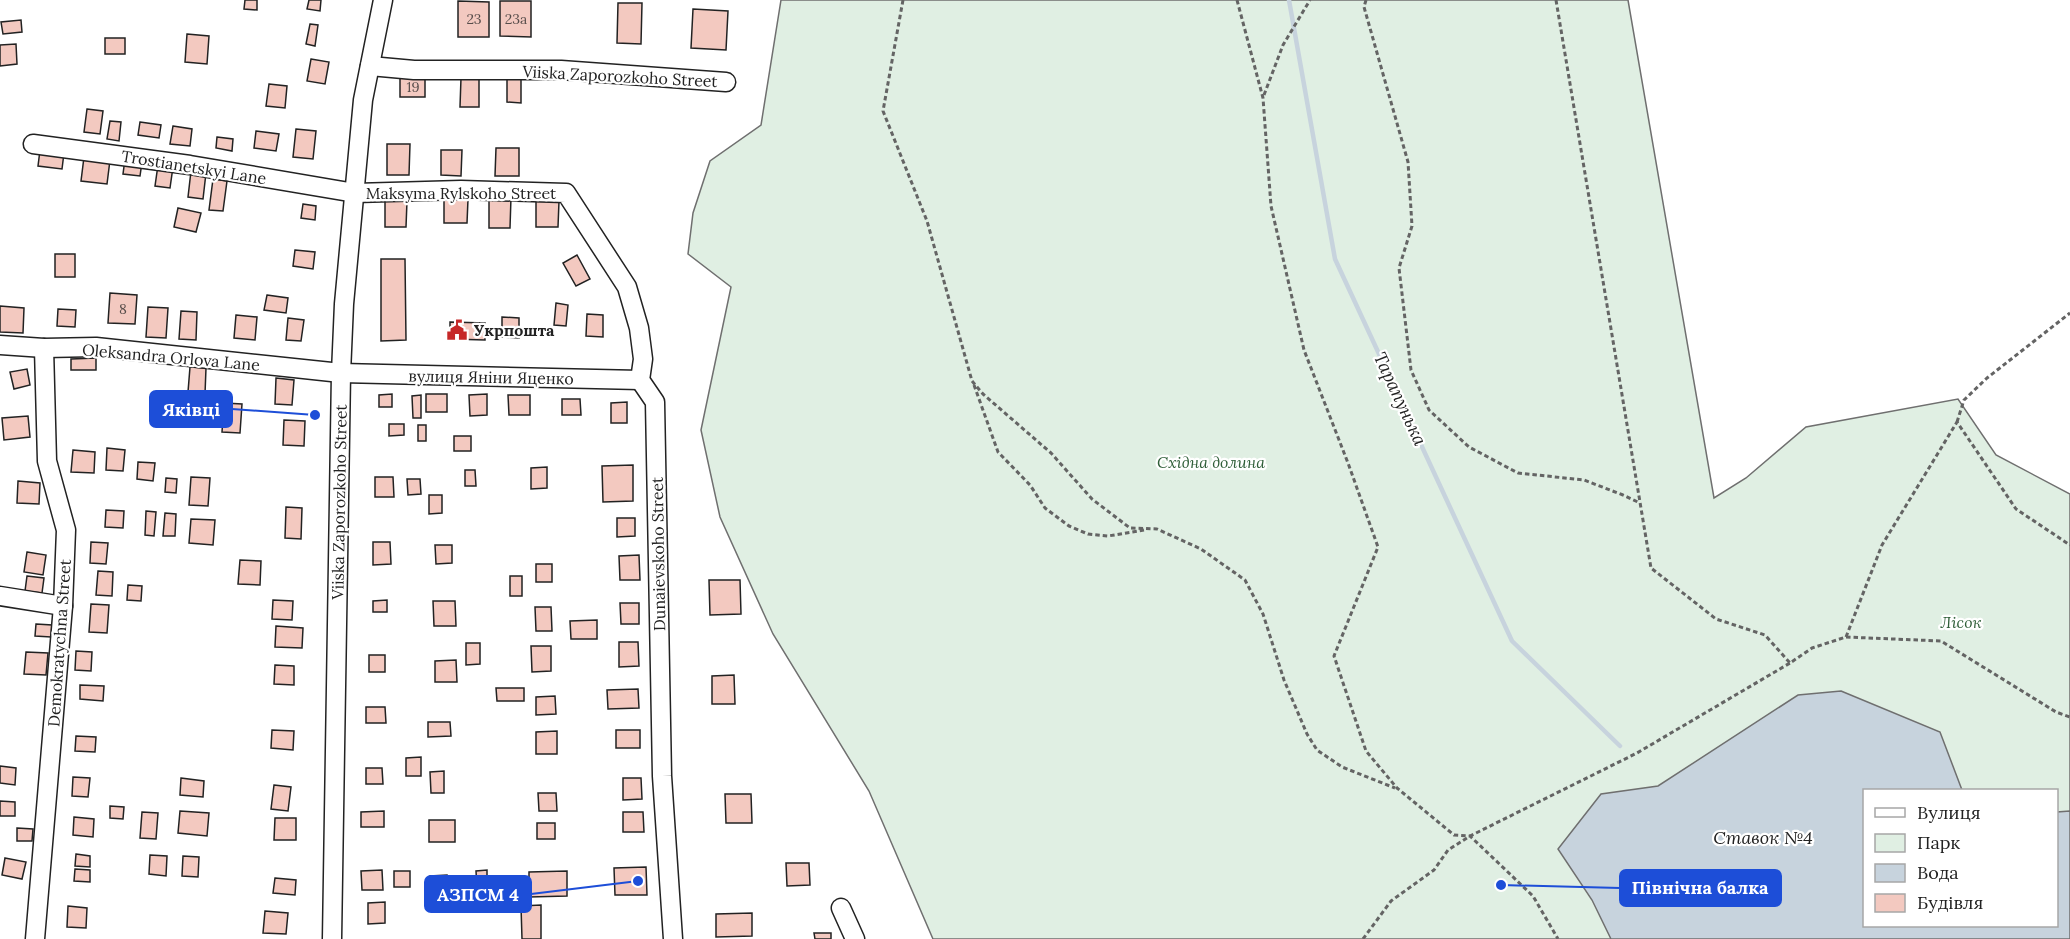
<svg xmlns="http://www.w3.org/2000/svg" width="2070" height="939" font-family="Lora,serif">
  <rect width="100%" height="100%" fill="#fff"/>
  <!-- green -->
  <path fill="#e0efe3" stroke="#6f6f6f" stroke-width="1.5" fill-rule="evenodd" d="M781,0H1628L1714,498L1746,478L1806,427L1958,399L1996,455L2070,494V939H933L869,791L773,634L720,517L701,430L731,287L688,254L693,213L710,161L761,125ZM1864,790H2056V926H1864Z"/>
  <!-- water -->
  <polygon fill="#c7d3dd" stroke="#6f6f6f" stroke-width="1.5" points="1841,691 1940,732 1962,790 1864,790 1864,926 2056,926 2057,812 2070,811 2070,939 1611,939 1592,900 1558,849 1601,794 1658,786 1798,695"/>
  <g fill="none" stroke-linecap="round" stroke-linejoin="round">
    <!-- stream -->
    <polyline stroke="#c7d3dd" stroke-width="4.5" points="1289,0 1335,259 1512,641 1620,746"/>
  </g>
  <!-- building -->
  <g fill="#f3c9c0" stroke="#222" stroke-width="1.5">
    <polygon points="245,0 257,0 257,10 244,9"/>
    <polygon points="309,0 321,0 320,11 307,9"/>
    <polygon points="458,1 489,2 489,37 458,37"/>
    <polygon points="500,1 531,1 531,37 500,36"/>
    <polygon points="618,3 642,3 641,44 617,43"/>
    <polygon points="693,9 728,11 726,50 691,48"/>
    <polygon points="21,20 22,32 3,34 1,22"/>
    <polygon points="310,24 318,25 315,46 306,44"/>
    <polygon points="187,34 209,36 207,64 185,62"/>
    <rect x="105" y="38" width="20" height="16"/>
    <polygon points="16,44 17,64 0,66 0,45"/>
    <polygon points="311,59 329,62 325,84 307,81"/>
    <polygon points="400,76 425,77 425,97 400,97"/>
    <polygon points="507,76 521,76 521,103 507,102"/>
    <polygon points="461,78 479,78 479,107 460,107"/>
    <polygon points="269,84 287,86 285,108 266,106"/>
    <polygon points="87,109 103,111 100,134 84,132"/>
    <polygon points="110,121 121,122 119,141 107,139"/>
    <polygon points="140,122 161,125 159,138 138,135"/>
    <polygon points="173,126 192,129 190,146 170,144"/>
    <polygon points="296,129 316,131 313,159 293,157"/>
    <polygon points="256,131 279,134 276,151 254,148"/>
    <polygon points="217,137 233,139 232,151 216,148"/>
    <polygon points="387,144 410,144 409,175 387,175"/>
    <polygon points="496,148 519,148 519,176 495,176"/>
    <polygon points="40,150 64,153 62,169 38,166"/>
    <polygon points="441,150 462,150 461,176 441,175"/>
    <polygon points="84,157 110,160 107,184 81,181"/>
    <polygon points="125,159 142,162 140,176 123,174"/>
    <polygon points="158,165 173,167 170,188 155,186"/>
    <polygon points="191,171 206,173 203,199 188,197"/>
    <polygon points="213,179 227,181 223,211 209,210"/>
    <polygon points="489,196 511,197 510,228 489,228"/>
    <polygon points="444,199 468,199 467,223 444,223"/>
    <polygon points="385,201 407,201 406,227 385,227"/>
    <polygon points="536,201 559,201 558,227 536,227"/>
    <polygon points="303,204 316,206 315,220 301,218"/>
    <polygon points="178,208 201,213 196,232 174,227"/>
    <polygon points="295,250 315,252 313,269 293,266"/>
    <rect x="55" y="254" width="20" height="23"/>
    <polygon points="577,255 590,279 576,286 563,263"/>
    <polygon points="381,259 405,259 406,340 381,341"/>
    <polygon points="110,293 137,295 135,324 108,323"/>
    <polygon points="267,295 288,298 286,313 264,310"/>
    <polygon points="556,303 568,305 566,326 554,325"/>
    <polygon points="0,306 24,308 23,333 0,332"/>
    <polygon points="148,307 168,308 166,338 146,337"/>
    <polygon points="58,309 76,310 75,327 57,326"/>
    <polygon points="181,311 197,312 196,340 179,339"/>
    <polygon points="587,314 603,315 603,337 586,336"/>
    <polygon points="236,315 257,317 255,340 234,338"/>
    <polygon points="502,317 519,318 519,338 502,337"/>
    <polygon points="288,318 304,320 301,341 286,340"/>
    <polygon points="450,322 485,323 485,340 450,339"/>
    <polygon points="96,358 96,370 71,370 71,359"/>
    <polygon points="190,367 206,368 205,394 188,392"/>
    <polygon points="27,369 30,385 14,389 10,372"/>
    <polygon points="276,378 294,380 292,405 275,404"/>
    <polygon points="392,394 392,407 379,407 379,395"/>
    <rect x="426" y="394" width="21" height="18"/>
    <polygon points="487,394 487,415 470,416 469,395"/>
    <polygon points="421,395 421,418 413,418 412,396"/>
    <polygon points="508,395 530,395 530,415 509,415"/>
    <polygon points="562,399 580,399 581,415 562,415"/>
    <polygon points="627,402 627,423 611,423 611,403"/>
    <polygon points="224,403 242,404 240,433 222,432"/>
    <polygon points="28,416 30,437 4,440 2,418"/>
    <polygon points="284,420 305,421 304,446 283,445"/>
    <polygon points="389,424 404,424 404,435 389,436"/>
    <rect x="418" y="425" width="8" height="16"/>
    <rect x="454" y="436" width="17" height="15"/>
    <polygon points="107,448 125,450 123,471 106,470"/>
    <polygon points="73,450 95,452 94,473 71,472"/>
    <polygon points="138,462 155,463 153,481 137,479"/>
    <polygon points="633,465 633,501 603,502 602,466"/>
    <polygon points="547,467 547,488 531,489 531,468"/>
    <polygon points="465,470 475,470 476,486 465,486"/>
    <polygon points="191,477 210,478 208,506 189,505"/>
    <polygon points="375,477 393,477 394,497 375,497"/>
    <polygon points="166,478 177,479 176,493 165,492"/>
    <polygon points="407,479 420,479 421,494 408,495"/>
    <polygon points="18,481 40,483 39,504 17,503"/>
    <polygon points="429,495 442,495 442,513 429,514"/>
    <polygon points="286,507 302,508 301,539 285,538"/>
    <polygon points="106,510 124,511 123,528 105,527"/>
    <polygon points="146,511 156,512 154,536 145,535"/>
    <polygon points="165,513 176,514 175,536 163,536"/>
    <polygon points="617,518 635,518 635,536 617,537"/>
    <polygon points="191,519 215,520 213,545 189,543"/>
    <polygon points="91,542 108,543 106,564 90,563"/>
    <polygon points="373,542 390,542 391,564 373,565"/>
    <polygon points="435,545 452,545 452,563 436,564"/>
    <polygon points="27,552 46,555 43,575 24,572"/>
    <polygon points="639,555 640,580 620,580 619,556"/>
    <polygon points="240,560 261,561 260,585 238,584"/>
    <rect x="536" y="564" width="16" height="18"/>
    <polygon points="98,571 113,572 112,596 96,595"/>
    <polygon points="27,576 44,578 42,593 25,591"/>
    <rect x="510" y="576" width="12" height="20"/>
    <polygon points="709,580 740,580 741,614 710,615"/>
    <polygon points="128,585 142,586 141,601 127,600"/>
    <polygon points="273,600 293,601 292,620 272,619"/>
    <polygon points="387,600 387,612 373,612 373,601"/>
    <polygon points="433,601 455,601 456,626 434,626"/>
    <polygon points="620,603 639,603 639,624 621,624"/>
    <polygon points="91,604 109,605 107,633 89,632"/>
    <polygon points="535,607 551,607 552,631 536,631"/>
    <polygon points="597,620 597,639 571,639 570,621"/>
    <polygon points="36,624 52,625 51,637 35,636"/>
    <polygon points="276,626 303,628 302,648 275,647"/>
    <polygon points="619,642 638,642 639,666 619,667"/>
    <polygon points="466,643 480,643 480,664 466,665"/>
    <polygon points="531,646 551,646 551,671 532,672"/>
    <polygon points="76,651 92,652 91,671 75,670"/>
    <polygon points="26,652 48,653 46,675 24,674"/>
    <rect x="369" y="655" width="16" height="17"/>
    <polygon points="456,660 457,682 435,682 435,661"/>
    <polygon points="275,665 294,666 294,685 274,684"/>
    <polygon points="734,675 735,704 712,704 712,676"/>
    <polygon points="80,685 104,686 103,701 80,699"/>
    <polygon points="496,688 524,688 524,701 497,701"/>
    <polygon points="638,689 639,708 608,709 607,690"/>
    <polygon points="555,696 556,714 536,715 536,697"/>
    <polygon points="366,707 385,707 386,723 366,723"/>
    <polygon points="428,722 450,722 451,736 428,737"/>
    <polygon points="272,730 294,731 293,750 271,748"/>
    <rect x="616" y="730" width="24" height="18"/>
    <polygon points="557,731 557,754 536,754 536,732"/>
    <polygon points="76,736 96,737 95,752 75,751"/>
    <polygon points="421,757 421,776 406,776 406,758"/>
    <polygon points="0,766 16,768 15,785 0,783"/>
    <polygon points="366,768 382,768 383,784 366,784"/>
    <polygon points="444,771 444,793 431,793 430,772"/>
    <polygon points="73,777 90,778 88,797 72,796"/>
    <polygon points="181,778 204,781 203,797 180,795"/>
    <polygon points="623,778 641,778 642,799 623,800"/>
    <polygon points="274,785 291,787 288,811 271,809"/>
    <polygon points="538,793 556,793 557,811 539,811"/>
    <polygon points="725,794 751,794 752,823 726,823"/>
    <polygon points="0,801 15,802 15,816 0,816"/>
    <polygon points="110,806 124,807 123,819 110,818"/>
    <polygon points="180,811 209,813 207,836 178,833"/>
    <polygon points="384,811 384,827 361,827 361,812"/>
    <polygon points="142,812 158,813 156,839 140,838"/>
    <polygon points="623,812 643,812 644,832 623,832"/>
    <polygon points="74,817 94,819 93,837 73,835"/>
    <polygon points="275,818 296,818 296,840 274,840"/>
    <rect x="429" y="820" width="26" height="22"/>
    <rect x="537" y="823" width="18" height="16"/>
    <polygon points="17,828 33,829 32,841 17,841"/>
    <polygon points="76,854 90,856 90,867 75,866"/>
    <polygon points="150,855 167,856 166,876 149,874"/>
    <polygon points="183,856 199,857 198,877 182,876"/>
    <polygon points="5,858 26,862 22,879 2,875"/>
    <polygon points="786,863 809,863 810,885 787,886"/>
    <polygon points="646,867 647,895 615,895 614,868"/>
    <polygon points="75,869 90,870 90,882 74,881"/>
    <polygon points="382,870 383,890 362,890 361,871"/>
    <polygon points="487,870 487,888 477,888 476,871"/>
    <rect x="394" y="871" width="16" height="16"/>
    <polygon points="567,871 567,896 529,897 529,872"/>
    <polygon points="447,875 447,892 431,893 430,876"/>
    <polygon points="275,878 296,880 295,895 273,893"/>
    <polygon points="385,902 385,923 368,924 368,903"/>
    <polygon points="541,905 541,939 522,939 521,906"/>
    <polygon points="68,906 87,908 86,928 67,927"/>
    <polygon points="265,911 288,913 286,934 263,933"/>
    <polygon points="752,913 752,936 716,937 716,914"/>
    <polygon points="814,933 831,933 831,939 815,939"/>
  </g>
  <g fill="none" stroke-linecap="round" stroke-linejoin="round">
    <!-- minor casing -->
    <g stroke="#222" stroke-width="21">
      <g id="minor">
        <polyline points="370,66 414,70 561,70 726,82"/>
        <polyline points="33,144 190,165 355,193 461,190 566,193 627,287 639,328 643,359 640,380 655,402 662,776 673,939"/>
        <polyline points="0,345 44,348 96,347 341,373 640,380"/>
        <polyline points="0,596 63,606"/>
        <polyline points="841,908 855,939"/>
        <polyline points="35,939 63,606 66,530 47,461 44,348"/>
        <polyline points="332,939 341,373 344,304 363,100 383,0"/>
      </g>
    </g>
    <!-- path -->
    <g stroke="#646464" stroke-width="3" stroke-dasharray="4.5 3" stroke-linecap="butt">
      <polyline points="903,0 883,111 927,221 972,381 983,394 1051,453 1092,499 1130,528 1157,529 1201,549 1245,580 1263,614 1284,680 1307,734 1317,750 1342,767 1395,788"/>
      <polyline points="1237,0 1263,98 1271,206 1304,350 1348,463 1378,547 1334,656 1366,751 1397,788 1454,835 1470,836 1533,896 1558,939"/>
      <polyline points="1366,0 1364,7 1408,162 1412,226 1399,268 1411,370 1429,410 1469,447 1518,473 1584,480 1623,495 1640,503"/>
      <polyline points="1556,0 1651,568 1716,619 1765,635 1790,663 1812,648 1846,637 1941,641 2056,712 2070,717"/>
      <polyline points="1264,95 1283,45 1310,0"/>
      <polyline points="974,385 998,452 1030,485 1045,508 1069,526 1088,534 1108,536 1144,530"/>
      <polyline points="1957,422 1964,400 1987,378 2070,313"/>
      <polyline points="1846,637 1882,545 1957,422 2016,509 2070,545"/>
      <polyline points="1363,939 1391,901 1434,870 1448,850 1470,836 1637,753 1790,663"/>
    </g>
    <!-- minor -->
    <use href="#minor" stroke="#fff" stroke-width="18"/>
  </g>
  <!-- icons -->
  <defs>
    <g id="civic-bare" transform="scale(1.62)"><path d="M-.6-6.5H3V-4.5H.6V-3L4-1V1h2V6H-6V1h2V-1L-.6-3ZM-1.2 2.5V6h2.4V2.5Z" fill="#c62828" stroke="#fff" stroke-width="2.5" paint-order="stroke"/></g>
  </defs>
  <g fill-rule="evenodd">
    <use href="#civic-bare" x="457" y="330"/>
  </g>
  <g text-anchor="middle" stroke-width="4.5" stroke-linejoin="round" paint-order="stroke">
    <!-- number labels -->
    <g font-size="14" fill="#564c4a">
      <text x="474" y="24">23</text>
      <text x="516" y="24">23а</text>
      <text x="413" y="92">19</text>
      <text x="123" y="314">8</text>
    </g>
    <!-- street labels -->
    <g font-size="16" fill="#222" stroke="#fff">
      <text transform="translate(620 76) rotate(3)" y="6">Viiska Zaporozkoho Street</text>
      <text transform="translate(194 167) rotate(9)" y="6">Trostianetskyi Lane</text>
      <text x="461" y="199">Maksyma Rylskoho Street</text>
      <text transform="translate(171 357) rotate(5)" y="6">Oleksandra Orlova Lane</text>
      <text transform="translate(491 377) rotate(1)" y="6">вулиця Яніни Яценко</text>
      <text transform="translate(339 502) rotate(-89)" y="6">Viiska Zaporozkoho Street</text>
      <text transform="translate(658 554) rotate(-91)" y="6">Dunaievskoho Street</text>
      <text transform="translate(59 643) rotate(-86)" y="6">Demokratychna Street</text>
    </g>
    <!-- poi labels -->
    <g font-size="16" font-weight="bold" fill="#222" stroke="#fff" text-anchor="start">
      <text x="474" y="336">Укрпошта</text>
    </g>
    <!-- park labels -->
    <g font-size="16" font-style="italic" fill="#2f5e38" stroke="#fff">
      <text x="1211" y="468">Східна долина</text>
      <text x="1961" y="628">Лісок</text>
    </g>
    <!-- water labels -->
    <g font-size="18" font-style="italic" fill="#222" stroke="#fff">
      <text transform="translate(1400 399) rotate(65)" y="6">Тарапунька</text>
      <text x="1763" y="844">Ставок №4</text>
    </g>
  </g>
  <!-- callouts -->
  <path fill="none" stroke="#1d4ed8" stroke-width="2" d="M315 415L232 409M1501 885L1620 888M638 881L531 894"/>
  <g fill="#1d4ed8" stroke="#fff" stroke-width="2">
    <circle cx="315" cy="415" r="6"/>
    <circle cx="1501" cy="885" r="6"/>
    <circle cx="638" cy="881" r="6"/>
  </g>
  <g fill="#1d4ed8" stroke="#1d4ed8" stroke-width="2">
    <rect x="150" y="391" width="82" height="36" rx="6"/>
    <rect x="1620" y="870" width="161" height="36" rx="6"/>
    <rect x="425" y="876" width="106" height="36" rx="6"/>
  </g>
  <g font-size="18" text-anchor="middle" font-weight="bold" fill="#fff">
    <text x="191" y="416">Яківці</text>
    <text x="1700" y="894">Північна балка</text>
    <text x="478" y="901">АЗПСМ 4</text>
  </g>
  <!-- legend -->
  <rect x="1863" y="789" width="195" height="138" fill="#ffffff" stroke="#a7a7a7" stroke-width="1.5"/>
  <rect x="1875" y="808" width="30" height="9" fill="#ffffff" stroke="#a7a7a7" stroke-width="1.5"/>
  <text x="1917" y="819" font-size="18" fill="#222222">Вулиця</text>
  <rect x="1875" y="834" width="30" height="18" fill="#e0efe3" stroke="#a7a7a7" stroke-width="1.5"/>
  <text x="1917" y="849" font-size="18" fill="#222222">Парк</text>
  <rect x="1875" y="864" width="30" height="18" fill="#c7d3dd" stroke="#a7a7a7" stroke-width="1.5"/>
  <text x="1917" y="879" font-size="18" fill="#222222">Вода</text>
  <rect x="1875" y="894" width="30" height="18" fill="#f3c9c0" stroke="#a7a7a7" stroke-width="1.5"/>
  <text x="1917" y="909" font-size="18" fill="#222222">Будівля</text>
</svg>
